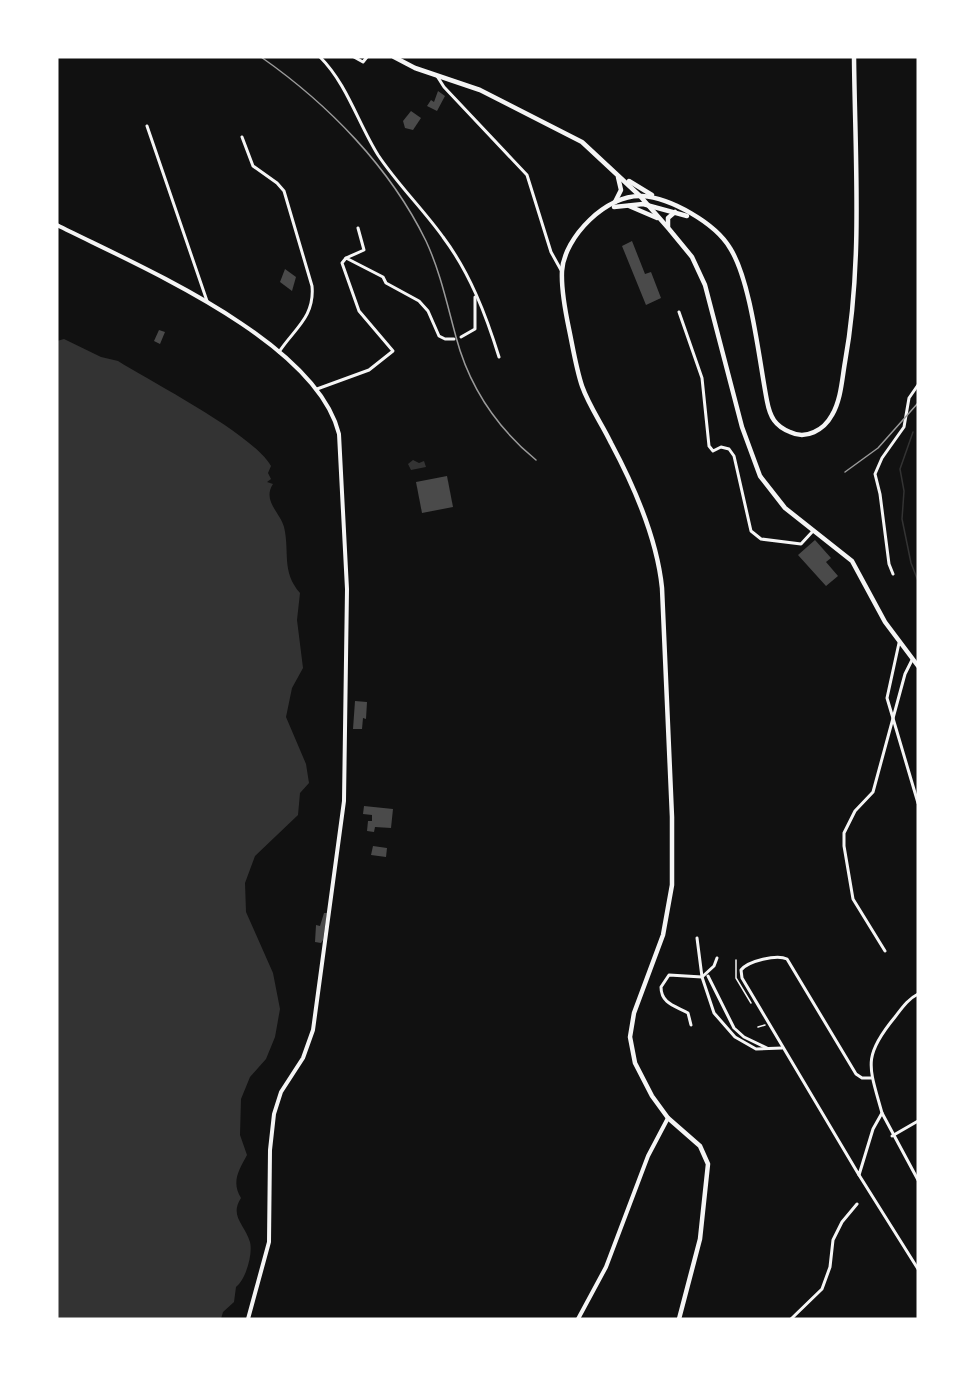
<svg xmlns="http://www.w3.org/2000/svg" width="975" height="1376" font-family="Figtree,sans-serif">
  <rect width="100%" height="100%" fill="#111"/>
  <!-- water -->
  <g fill="#333">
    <path d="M64,339L101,357L118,361C153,383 253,434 271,466L268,473L271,479L267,482L273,484C262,501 280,512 284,527C290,552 281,571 300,593L297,620L303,668L292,688L286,717L306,764L309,783L300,793L298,815L255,856L245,883L246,912L273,973L280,1009L275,1037L266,1059L250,1077L241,1099L240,1135L247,1155C239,1170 231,1182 241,1198C229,1216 245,1225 250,1242C253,1254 246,1279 236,1287L234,1302L223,1312L221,1319H57V341Z"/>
    <polygon points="413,460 419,463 424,461 426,467 411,470 408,464"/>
  </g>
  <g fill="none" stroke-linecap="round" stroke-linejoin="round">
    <!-- stream -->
    <polyline stroke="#333" stroke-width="1.5" points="913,432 900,469 904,491 902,519 911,563 918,581"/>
  </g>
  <!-- building -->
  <g fill="#4a4a4a">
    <polygon points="438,91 445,96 437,111 427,106 431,100 434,102"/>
    <polygon points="411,111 421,118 413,130 405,128 403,121"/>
    <polygon points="632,241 645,274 651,272 661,298 646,305 622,246"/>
    <polygon points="285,269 296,277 292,291 280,282"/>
    <polygon points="159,330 165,332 160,344 154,341"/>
    <polygon points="447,476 453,507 422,513 416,482"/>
    <polygon points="815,540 831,558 826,562 838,576 826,586 798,555"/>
    <polygon points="355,701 367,702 366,719 363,718 362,729 353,729"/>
    <polygon points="364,806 393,809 391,828 375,827 374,832 367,831 368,821 372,821 372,815 363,814"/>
    <polygon points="373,846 387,848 386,857 371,855"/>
    <polygon points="324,913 327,913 323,940 321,943 315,942 316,925 320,926"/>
  </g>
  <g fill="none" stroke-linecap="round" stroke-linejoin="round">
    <!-- path -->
    <g stroke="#f5f5f5" stroke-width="1.5">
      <polyline points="736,960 736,978 751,1003"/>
      <polyline points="758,1027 765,1025"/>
    </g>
    <!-- minor -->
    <g stroke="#f5f5f5" stroke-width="3">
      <path d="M320,57C347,84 358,123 378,155C398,185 423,209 443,237C470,273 486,315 499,357"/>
      <polyline points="354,57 363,62 367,57"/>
      <polyline points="437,76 444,87 527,175 551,252 561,270"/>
      <polyline points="147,126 207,301"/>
      <path d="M242,137L253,166L277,183L284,191L312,286C315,317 294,329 279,352"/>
      <polyline points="346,258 364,250 358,228"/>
      <polyline points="679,312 702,378 709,446 713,451 721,447 729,449 734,456 751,531 761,539 801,544 813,531"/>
      <polyline points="461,337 475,329 475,297"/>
      <polyline points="317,389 369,370 393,351 359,311 342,263 346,258 383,277 386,283 419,301 428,311 439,336 445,339 454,339"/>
      <polyline points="893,574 889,564 880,494 875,474 882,458 904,427 909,398 918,385"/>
      <polyline points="899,643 887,698 918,803"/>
      <polyline points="697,938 702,977"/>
      <polyline points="885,951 853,899 844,846 844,833 855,811 873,792 905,674 912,660"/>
      <polyline points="708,976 734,1028 744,1037 767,1048"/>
      <polyline points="702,977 714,966 717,958"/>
      <path d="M691,1025L688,1013C676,1006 661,1004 661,987L669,975L702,977L714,1013L735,1037L756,1049L782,1048"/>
      <path d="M872,1078H862L856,1074L787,959C777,954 748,961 741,970L742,978L859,1175L873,1129L882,1113C869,1066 862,1057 895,1017C902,1008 908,999 918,994"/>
      <polyline points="882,1113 918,1180"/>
      <polyline points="892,1136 918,1121"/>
      <polyline points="859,1175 918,1269"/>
      <polyline points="791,1319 822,1289 830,1267 833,1240 842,1222 857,1204"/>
    </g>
    <!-- tertiary -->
    <g stroke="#f5f5f5" stroke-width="4">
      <path d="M57,225C138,266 316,340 339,434L347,589L344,801L313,1030L303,1058L281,1092L274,1114L270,1150L269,1242L248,1319"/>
      <polyline points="578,1319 606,1267 648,1156 668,1118"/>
    </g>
    <!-- secondary -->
    <g stroke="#f5f5f5" stroke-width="4.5">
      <polyline points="394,57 415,68 480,90 582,142 640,196 669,229 692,257 705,285 742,427 760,476 785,508 852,561 885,622 918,666"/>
      <polyline points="629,181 652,195"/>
      <polyline points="615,202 621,190 618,177"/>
      <polyline points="629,206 657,218"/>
      <polyline points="614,207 643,204 687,216"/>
      <polyline points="668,227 668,218 675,212"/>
      <path d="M679,1319L700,1239L708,1164L700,1146L668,1118L652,1096L635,1063L630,1037L634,1013L663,935L672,885V817L662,588C657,539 634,486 611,443C602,424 589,406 582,386C576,368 573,348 569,329C565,310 561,290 562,271C564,237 607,194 642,196C671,198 715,223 730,248C751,281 759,360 767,401C770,417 775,426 790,432C806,440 824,430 832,415C841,400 842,379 845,362C863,262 855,158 854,57"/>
    </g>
    <!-- rail -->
    <g stroke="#9a9a9a" stroke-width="1.5">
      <path d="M261,57C328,104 390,167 426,241C440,271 447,304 456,337C469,386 496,427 536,460"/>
      <polyline points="845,472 878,448 918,403"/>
    </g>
  </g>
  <!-- border -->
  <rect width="975" height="1376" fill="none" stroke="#ffffff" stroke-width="117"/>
</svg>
